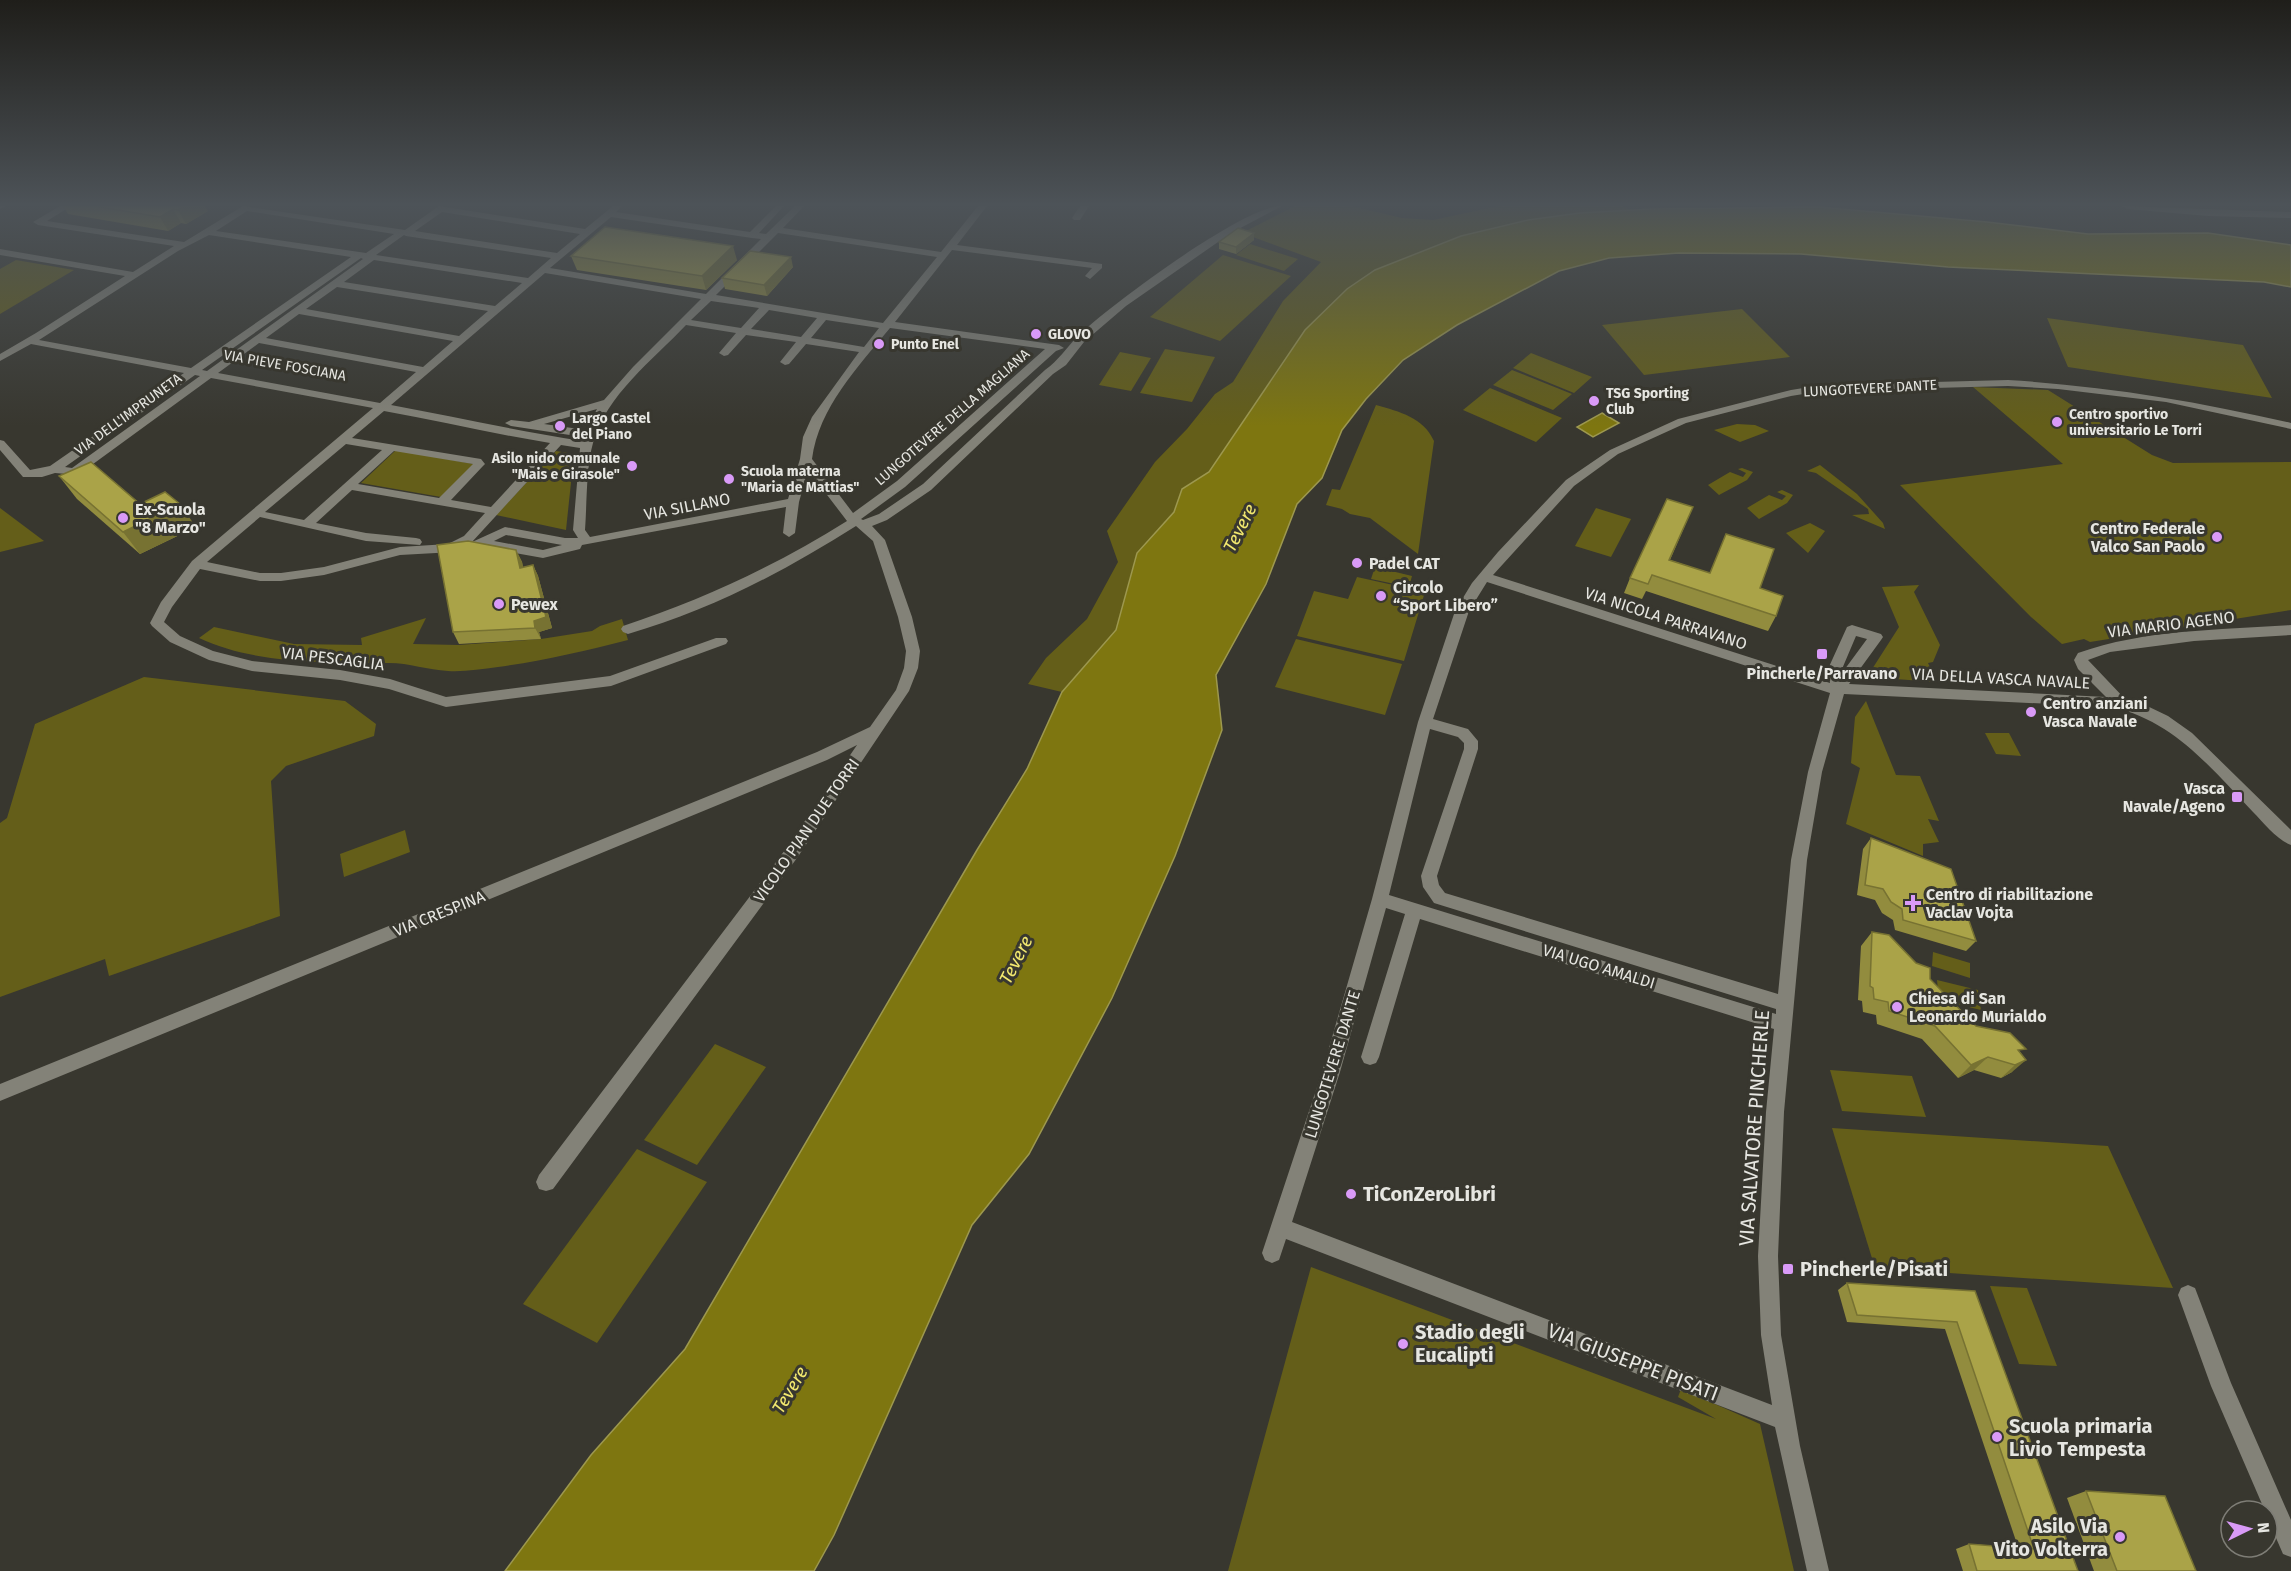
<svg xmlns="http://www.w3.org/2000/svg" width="2291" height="1571" font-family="'Fira Sans',sans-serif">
  <rect width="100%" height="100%" fill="#38372f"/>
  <!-- green -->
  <g fill="#645e19">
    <polygon points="1295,206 1351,206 1402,218 1433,220 1499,206 1622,206 1629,210 1528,220 1461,236 1375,270 1305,330 1209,472 1182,489 1174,512 1137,553 1116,630 1062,692 1028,684 1046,658 1087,619 1118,562 1107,531 1155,462 1187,429 1215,394 1233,382 1283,301 1321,262 1242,233"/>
    <polygon points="1250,244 1298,259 1284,271 1236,255"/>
    <polygon points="1223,255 1291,276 1220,341 1150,317"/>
    <polygon points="16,260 74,270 0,314 0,269"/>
    <polygon points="1742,309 1790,357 1644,375 1602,325"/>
    <polygon points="2047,318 2243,345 2272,398 2068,367"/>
    <polygon points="1165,349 1215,357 1192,402 1140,393"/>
    <polygon points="1120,352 1151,358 1131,391 1099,385"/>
    <polygon points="1531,353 1592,377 1574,393 1513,368"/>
    <polygon points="1512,370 1572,394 1553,410 1493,385"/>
    <polygon points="1973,387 2048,390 2152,455 2173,463 2291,462 2291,610 2090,642 2084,639 2062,644 2031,617 1900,485 2063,464"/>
    <polygon points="1490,388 1562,418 1536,442 1463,410"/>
    <path d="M1376,405C1400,412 1423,417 1434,441L1418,554L1370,518L1350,514L1342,509L1326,505L1332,489L1340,490Z"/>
    <polygon points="1737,424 1755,425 1769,431 1740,442 1714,430"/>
    <polygon points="396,450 474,464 441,497 361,483"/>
    <polygon points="556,451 574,454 566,530 496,515"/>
    <polygon points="1820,465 1857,494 1883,523 1885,529 1852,515 1869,514 1868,509 1816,473 1807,471"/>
    <polygon points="1742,468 1753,472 1747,480 1719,495 1708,485 1730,472 1743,477 1746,473 1738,469"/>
    <polygon points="1782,490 1793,495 1787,503 1759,519 1747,508 1769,495 1782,500 1786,496 1777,492"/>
    <polygon points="0,508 44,541 0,552"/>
    <polygon points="1596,508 1631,519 1611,557 1575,546"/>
    <polygon points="1810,523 1825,531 1808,553 1786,533"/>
    <polygon points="1375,567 1412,576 1409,587 1371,579"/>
    <polygon points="1357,577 1425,592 1404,661 1297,636 1314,591 1348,599"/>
    <polygon points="1919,585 1914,592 1940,645 1933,662 1928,663 1937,682 1867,677 1899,627 1882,587"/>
    <path d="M426,618L413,644L458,645L541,639L592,631L600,626L622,619L628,640C585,651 542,661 498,667C481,669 464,672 448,671C428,670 409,663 389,663C326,662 257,665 199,638L214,627L294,644L362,645L361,638Z"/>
    <polygon points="1296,639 1402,664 1385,715 1275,687"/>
    <polygon points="144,677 345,701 376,724 374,736 286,766 271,781 280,916 109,976 105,959 0,997 0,823 7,818 35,724"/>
    <polygon points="1866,701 1896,775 1920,776 1939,821 1928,819 1939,842 1923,844 1923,856 1846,824 1860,768 1851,763 1855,717"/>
    <polygon points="1985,733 2009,733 2021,756 1996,754"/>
    <polygon points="405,830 410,852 344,877 340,854"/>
    <polygon points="1933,952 1970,963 1970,978 1932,966"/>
    <polygon points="1937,980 1978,990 1981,1010 1939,1000"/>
    <polygon points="715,1044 766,1067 697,1165 644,1140"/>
    <polygon points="1830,1070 1912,1076 1926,1117 1842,1111"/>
    <polygon points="1832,1128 2108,1146 2173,1288 1875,1268"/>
    <polygon points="637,1149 707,1182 597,1343 523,1304"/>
    <polygon points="1311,1267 1716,1419 1678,1397 1681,1389 1760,1424 1794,1571 1228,1571"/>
    <polygon points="1990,1286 2027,1288 2057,1366 2019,1364"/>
  </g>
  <!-- water -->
  <g fill="#7e7610" stroke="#9d984f" stroke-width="1.5">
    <polygon points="1819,207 1987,222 2088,234 2208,233 2284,244 2291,245 2291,287 2264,282 1948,267 1801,254 1679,253 1609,258 1559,271 1457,325 1403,360 1366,399 1342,430 1322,478 1297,504 1266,584 1216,675 1222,730 1175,856 1112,998 1029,1154 972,1225 834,1535 814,1571 505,1571 591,1455 685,1349 977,850 1027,769 1062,692 1116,630 1137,553 1174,512 1182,489 1209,472 1305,330 1347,289 1375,270 1461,236 1528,220 1580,213 1651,209"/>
    <polygon points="1602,413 1619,423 1593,437 1577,427"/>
  </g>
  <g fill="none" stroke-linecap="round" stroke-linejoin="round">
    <!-- minor -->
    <g fill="#838278" fill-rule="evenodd">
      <polygon points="0,206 6,206 0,209"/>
      <path d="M60,206H71L47,221L184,242L243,206L405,230L439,206L585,229L613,206H622L616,212L750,232L776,206H784L759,233L766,234L795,206H804L783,228L941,252L978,206H987L957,245L1102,264V268L1090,279L1085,276L1092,268L952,250L895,322L1059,345L1064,348L1056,351L905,487L861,519L863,520L879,514L923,484L1045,370C1059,360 1066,348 1077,337C1106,308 1246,204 1282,206L1231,233L1126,306L1084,342L1066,365L1053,374L931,490L887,520L872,526L885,540L912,617L920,651L918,668L909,691L797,858L553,1189L546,1191L539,1189L536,1182L539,1175L785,850L857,745L827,760L0,1101V1084L817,752L870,727L896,690L904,668L906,651L898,617L873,541L856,526C785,571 709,611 628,634L623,632L621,629L623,626C702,600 777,565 847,521L808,470L799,502L795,533L789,537L783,533L786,507L582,545L580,549L543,558L482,547L472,551L400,555L324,575L281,581H260L200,569L172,607L164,622L180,636L213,651L252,661L340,670L390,679L446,697L610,676L716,638H726L728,641L726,644L611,686L446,707L389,689L340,680L252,671L209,660L170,642L152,626L150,623L161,602L192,561L373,408L211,378L78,475L55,473L42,477H23L0,450V440L4,441L30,470L50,466L184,373L31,344L0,361V354L36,333L125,276L0,255V249L133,272L174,246L38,225L33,222ZM247,211L394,234L366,253L216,231ZM442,212L580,234L557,253L415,231ZM611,217L752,238L761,239L706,294L550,268ZM778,233L937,257L883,323L716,295ZM209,235L351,257L191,368L39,340L178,251ZM404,235L406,236L551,258L528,278L376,255ZM361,258L363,259L207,371L202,370ZM374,260L522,283L495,306L344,282ZM545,273L701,299L633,367L604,400L529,422L511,420L505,423L511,426L583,437L582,441C518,431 455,417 391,405ZM337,287L488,311L459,336L306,309ZM711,301L759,308L741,328L691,320ZM769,310L817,318L801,337L751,329ZM299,314L453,341L423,367L266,338ZM826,320L879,328L864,347L811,338ZM686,325L736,333L719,353L724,356L728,355L746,335L796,342L780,362L785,365L789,364L806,344L859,352L812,417L803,437L800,459L788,499L590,537L585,530C587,504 586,467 593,443C606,395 653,360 686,325ZM890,328L1045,349L897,481L853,513L812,459C819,407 858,367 890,328ZM259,343L416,372L380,403L218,373ZM195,375L200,376L72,468L65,467ZM597,409L586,430L544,424ZM384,411C440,421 494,434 550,443L491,507L451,500L483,466L485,464L481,459L352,438ZM346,444L382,450L304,520L265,512ZM561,445L580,448L573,530L578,538H565L505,527L472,542ZM394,451L473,464L439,498L358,484ZM352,490L485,513L464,536L448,544L400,547L324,567L281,573H260L207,562L260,517L366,541L420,545L422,542L420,539L416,538L366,533L316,523ZM506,535L562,545L543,550L494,541Z"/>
      <polygon points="1080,206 1089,206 1080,220 1074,220 1072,218"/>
      <polygon points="2122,206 2291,212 2291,218 2208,216 2127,209"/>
      <path d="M2008,380C2105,386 2196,401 2291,423V429L2166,402L2058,389L2008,386L1822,391L1791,396L1686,423L1618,454L1574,486L1493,575L1830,683L1828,669L1847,627L1852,625L1881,634L1883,637L1881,640L1849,684L2106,697L2078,669L2074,660L2078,653C2145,629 2221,630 2291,625V635L2194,641L2110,652L2088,660L2126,700L2143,704L2168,716L2192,733L2291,830V845C2277,840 2264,823 2253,812C2211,768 2174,721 2112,707L1844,694L1822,772L1807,860L1784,1112L1778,1256L1781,1335L1800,1446L1829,1571H1807L1775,1427L1286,1239L1279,1260L1272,1263L1265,1260L1262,1253L1322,1072L1372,899L1418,722L1455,611L1472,583L1498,552L1566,480L1610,450L1678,419L1791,390L1822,385ZM1487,582L1830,693L1808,772L1791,860L1778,994L1445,893L1439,885L1437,876L1478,749V741L1468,729L1433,719L1469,611ZM1856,636L1867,639L1842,673V669ZM1430,729L1458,737L1464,743V749L1421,876L1423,887L1434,903L1776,1009V1014L1389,895ZM1386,908L1405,914L1361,1057L1364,1063L1370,1065L1376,1063L1379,1057L1420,919L1774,1029L1766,1112L1758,1256L1761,1335L1772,1405L1292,1222L1340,1072Z"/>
      <polygon points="2188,1285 2195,1288 2231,1383 2291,1520 2291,1557 2283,1554 2267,1517 2267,1511 2265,1511 2211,1386 2178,1295 2181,1288"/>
    </g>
  </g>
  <!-- wall -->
  <g fill="#928c3e">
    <polygon points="63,206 204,206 208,211 186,224 181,223 168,231 68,214"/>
    <polygon points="1254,240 1236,254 1219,249 1219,242"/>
    <polygon points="571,256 737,260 706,290 577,270"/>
    <polygon points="793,267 767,296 725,289 722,278"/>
    <polygon points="59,476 140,504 196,527 140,554 77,499"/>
    <polygon points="1693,507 1670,560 1710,573 1726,534 1776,616 1768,631 1646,591 1642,599 1624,593 1630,578"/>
    <polygon points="516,550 522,562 523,568 533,565 538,576 552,628 539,632 541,639 459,644 453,632"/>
    <polygon points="1871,838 1976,941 1966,951 1895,930 1893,920 1882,913 1875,900 1857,895 1863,849"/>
    <polygon points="1872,932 1930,979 1976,1026 2021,1053 2012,1072 2001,1078 1974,1070 1958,1078 1922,1039 1877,1024 1876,1015 1863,1012 1862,1001 1858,1000 1861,946"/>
    <polygon points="1847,1283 1975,1291 2078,1571 1963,1571 1956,1549 1969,1544 2018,1547 1945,1329 1847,1322 1838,1290"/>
    <polygon points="2086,1491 2196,1571 2094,1571 2067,1498"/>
  </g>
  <!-- shaded-wall -->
  <g fill="#777232">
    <polygon points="185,206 204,206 208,211 186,224 178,210"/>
    <polygon points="173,209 181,223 168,231 160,217"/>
    <polygon points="1254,233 1254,240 1236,254 1236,247"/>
    <polygon points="733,246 737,260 706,290 702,276"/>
    <polygon points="791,257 793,267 767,296 764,285"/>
    <polygon points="180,504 196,527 140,554 123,532"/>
    <polygon points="516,550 522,562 526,580 520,568"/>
    <polygon points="533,565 538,576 552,628 539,632 541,639 535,628 534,621"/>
    <polygon points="1988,1057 1974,1070 1958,1078 1971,1065"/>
    <polygon points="2026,1060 2012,1072 2001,1078 2015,1065"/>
  </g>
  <!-- building -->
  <g fill="#aaa348" stroke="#777232" stroke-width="1.5">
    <polygon points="94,206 185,206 178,210 173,209 160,217"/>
    <polygon points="605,227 733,246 702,276 571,256"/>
    <polygon points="1238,228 1254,233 1236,247 1219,242"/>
    <polygon points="750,251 791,257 764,285 722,278"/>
    <polygon points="91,462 140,504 165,492 180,504 123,532 59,476"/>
    <polygon points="1667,499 1693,507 1669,560 1710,573 1726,534 1774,549 1760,588 1783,596 1776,616 1652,575 1648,584 1630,578"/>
    <polygon points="468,541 516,550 520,568 533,565 546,617 534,621 535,628 453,632 437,545"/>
    <polygon points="1871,838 1951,869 1976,941 1903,920 1902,909 1891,902 1883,889 1865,885"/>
    <polygon points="1872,932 1889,935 1916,963 1930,968 1930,979 1976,1026 2010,1033 2026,1049 2018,1050 2026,1060 2015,1065 1988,1057 1971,1065 1935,1026 1889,1011 1888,1002 1874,999 1873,988 1870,986"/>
    <polygon points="1847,1283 1975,1291 2078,1571 1977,1571 1969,1544 2034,1549 1957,1322 1857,1315"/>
    <polygon points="2086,1491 2165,1496 2196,1571 2117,1571"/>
  </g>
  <!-- sky -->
  <linearGradient id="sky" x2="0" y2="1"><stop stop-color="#1f1e1a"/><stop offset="0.48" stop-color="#4d5358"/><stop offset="1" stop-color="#4d5358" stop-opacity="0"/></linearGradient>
  <rect width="2291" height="426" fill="url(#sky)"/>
  <!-- markers -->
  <g fill="#d99af7" stroke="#38372f" stroke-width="2">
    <circle cx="1036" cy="334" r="6"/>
    <circle cx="879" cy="344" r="6"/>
    <circle cx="1594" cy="401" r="6"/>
    <circle cx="2057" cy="422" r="6"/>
    <circle cx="560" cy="426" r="6"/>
    <circle cx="632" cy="466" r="6"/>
    <circle cx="729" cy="479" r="6"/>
    <circle cx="123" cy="518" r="6"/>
    <circle cx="2217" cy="537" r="6"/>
    <circle cx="1357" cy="563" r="6"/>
    <circle cx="1381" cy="596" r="6"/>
    <circle cx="499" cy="604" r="6"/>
    <rect x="1816" y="648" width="12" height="12" rx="3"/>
    <circle cx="2031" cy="712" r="6"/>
    <rect x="2231" y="791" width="12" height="12" rx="3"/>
    <path d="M1910 894h6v6h6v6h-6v6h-6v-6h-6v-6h6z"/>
    <circle cx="1897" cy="1007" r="6"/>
    <circle cx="1351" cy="1194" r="6"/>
    <rect x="1782" y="1263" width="12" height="12" rx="3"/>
    <circle cx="1403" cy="1344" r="6"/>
    <circle cx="1997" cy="1437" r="6"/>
    <circle cx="2120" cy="1537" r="6"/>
  </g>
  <g text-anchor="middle" stroke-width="6" stroke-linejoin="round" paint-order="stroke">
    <!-- far-poi labels -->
    <g font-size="14" font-weight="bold" fill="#e6e6e1" stroke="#38372f" text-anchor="start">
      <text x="1048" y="339">GLOVO</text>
      <text x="891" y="349">Punto Enel</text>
      <text x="1606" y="398">TSG Sporting<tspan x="1606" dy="16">Club</tspan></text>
      <text x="2069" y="419">Centro sportivo<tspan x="2069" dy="16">universitario Le Torri</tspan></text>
      <text x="572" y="423">Largo Castel<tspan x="572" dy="16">del Piano</tspan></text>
      <text x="620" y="463" text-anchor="end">Asilo nido comunale<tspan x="620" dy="16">"Mais e Girasole"</tspan></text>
      <text x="741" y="476">Scuola materna<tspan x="741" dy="16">"Maria de Mattias"</tspan></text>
    </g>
    <!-- far-street labels -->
    <g font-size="14" fill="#e6e6e1" stroke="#38372f">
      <text transform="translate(285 365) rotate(10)" y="5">VIA PIEVE FOSCIANA</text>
      <text transform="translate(1870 388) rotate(-3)" y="5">LUNGOTEVERE DANTE</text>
      <text transform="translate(128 414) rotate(-36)" y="5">VIA DELL'IMPRUNETA</text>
      <text transform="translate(952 417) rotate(-41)" y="5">LUNGOTEVERE DELLA MAGLIANA</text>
    </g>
    <!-- street labels -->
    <g font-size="16" fill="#e6e6e1" stroke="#38372f">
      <text transform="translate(687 506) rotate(-11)" y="6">VIA SILLANO</text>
      <text transform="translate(1666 618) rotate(18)" y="6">VIA NICOLA PARRAVANO</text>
      <text transform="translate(2171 624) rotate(-7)" y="6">VIA MARIO AGENO</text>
      <text transform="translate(333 658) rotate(7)" y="6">VIA PESCAGLIA</text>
      <text transform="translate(2001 678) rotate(3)" y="6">VIA DELLA VASCA NAVALE</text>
      <text transform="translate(806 830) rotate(-55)" y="6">VICOLO PIAN DUE TORRI</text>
      <text transform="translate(439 913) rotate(-22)" y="6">VIA CRESPINA</text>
      <text transform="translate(1599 966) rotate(17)" y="6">VIA UGO AMALDI</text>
      <text transform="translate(1332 1064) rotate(-73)" y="6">LUNGOTEVERE DANTE</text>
    </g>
    <!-- poi labels -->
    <g font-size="16" font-weight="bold" fill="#e6e6e1" stroke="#38372f" text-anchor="start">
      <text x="135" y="515">Ex-Scuola<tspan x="135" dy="18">"8 Marzo"</tspan></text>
      <text x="2205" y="534" text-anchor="end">Centro Federale<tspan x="2205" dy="18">Valco San Paolo</tspan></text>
      <text x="1369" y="569">Padel CAT</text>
      <text x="1393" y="593">Circolo<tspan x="1393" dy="18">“Sport Libero”</tspan></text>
      <text x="511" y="610">Pewex</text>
      <text x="1822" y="679" text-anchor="middle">Pincherle/Parravano</text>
      <text x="2043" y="709">Centro anziani<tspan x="2043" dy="18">Vasca Navale</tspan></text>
      <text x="2225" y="794" text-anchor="end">Vasca<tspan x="2225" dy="18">Navale/Ageno</tspan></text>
      <text x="1926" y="900">Centro di riabilitazione<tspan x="1926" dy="18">Vaclav Vojta</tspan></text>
      <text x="1909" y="1004">Chiesa di San<tspan x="1909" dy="18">Leonardo Murialdo</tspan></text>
    </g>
    <!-- water labels -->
    <g font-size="18" font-style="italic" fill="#f2e86f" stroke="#38372f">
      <text transform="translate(1240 528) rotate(-63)" y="6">Tevere</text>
      <text transform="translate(1016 960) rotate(-63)" y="6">Tevere</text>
      <text transform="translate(790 1390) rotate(-59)" y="6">Tevere</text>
    </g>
    <!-- near-street labels -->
    <g font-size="20" fill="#e6e6e1" stroke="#38372f">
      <text transform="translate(1754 1128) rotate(-86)" y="7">VIA SALVATORE PINCHERLE</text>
      <text transform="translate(1633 1362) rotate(21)" y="7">VIA GIUSEPPE PISATI</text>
    </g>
    <!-- near-poi labels -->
    <g font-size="20" font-weight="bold" fill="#e6e6e1" stroke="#38372f" text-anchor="start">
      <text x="1363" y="1201">TiConZeroLibri</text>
      <text x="1800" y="1276">Pincherle/Pisati</text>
      <text x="1415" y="1339">Stadio degli<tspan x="1415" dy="23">Eucalipti</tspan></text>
      <text x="2009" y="1433">Scuola primaria<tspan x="2009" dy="23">Livio Tempesta</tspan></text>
      <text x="2108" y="1533" text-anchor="end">Asilo Via<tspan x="2108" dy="23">Vito Volterra</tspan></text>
    </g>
  </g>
  <!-- north arrow -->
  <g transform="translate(2249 1529) rotate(85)"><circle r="28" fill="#38372f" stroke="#7e7d76" stroke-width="1.5"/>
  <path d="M0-4.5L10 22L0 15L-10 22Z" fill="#d99af7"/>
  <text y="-9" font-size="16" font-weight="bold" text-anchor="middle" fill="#e6e6e1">N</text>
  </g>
</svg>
